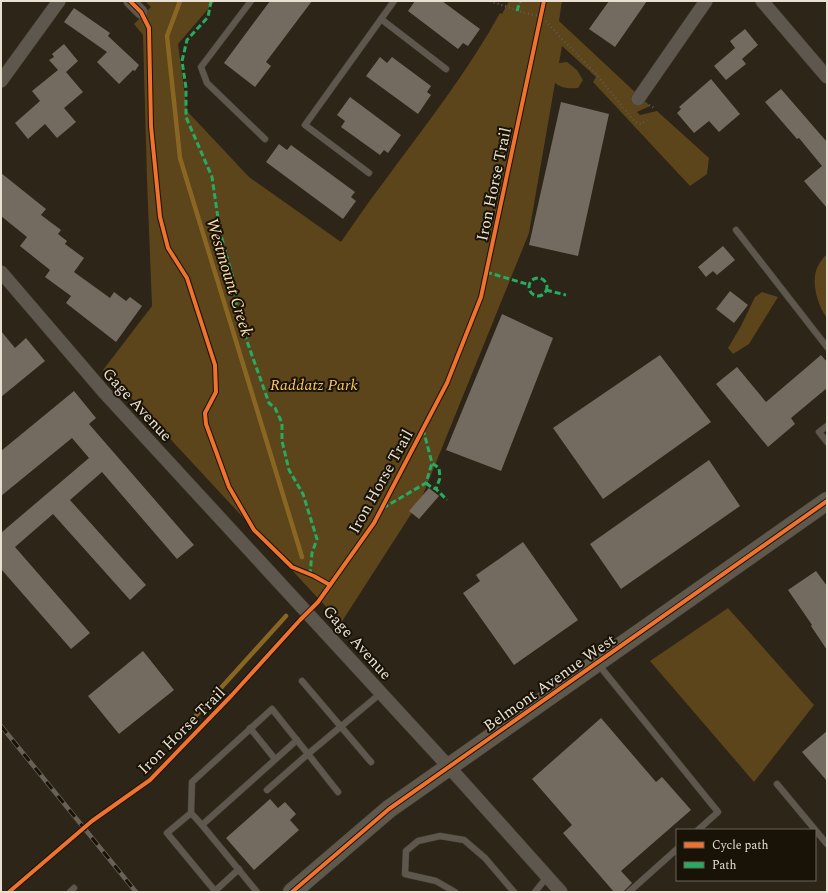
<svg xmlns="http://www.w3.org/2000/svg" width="828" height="893" font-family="Spectral,serif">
  <rect width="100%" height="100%" fill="#2d2517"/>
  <!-- green -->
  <g fill="#5c441b">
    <path d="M145,1H215L178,44L187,111L249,177L341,242C355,222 368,202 383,183C424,127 467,73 500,13L502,14L509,1H562L559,21L650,106L637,112L640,115L657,111L709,158L707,174L690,186L593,82L596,77L562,46L559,63L567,62L577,70L583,80L578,88C570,89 561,88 555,83L529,233L422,497L341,623L148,415L103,370L152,306L147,180L143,35L134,24L151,7Z"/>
    <path d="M827,254V318C819,308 813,289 815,276C816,267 821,260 827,254Z"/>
    <polygon points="762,292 778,297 749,344 733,354 728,348 741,326 755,297"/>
    <polygon points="728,608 814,705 754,782 650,661"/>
  </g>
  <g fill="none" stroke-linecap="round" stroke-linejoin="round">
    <!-- stream -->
    <g stroke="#896622" stroke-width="4.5">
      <polyline points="180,1 167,36 180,158 302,557"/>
      <polyline points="191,721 286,616"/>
    </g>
  </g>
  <!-- building -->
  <g fill="#736b60">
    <polygon points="270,1 312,1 266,62 271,66 255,87 224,63"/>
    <polygon points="415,1 442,1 480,29 468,46 463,43 458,49 408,11"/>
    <polygon points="609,1 647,1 615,47 589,29"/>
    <polygon points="74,8 110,33 108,36 139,65 135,71 133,70 119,84 97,62 107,52 64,22"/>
    <polygon points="745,29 758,45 742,59 746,64 726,80 714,66 735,48 730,41"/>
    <polygon points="64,44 78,61 66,72 83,92 64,108 76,122 57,138 45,124 28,139 15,123 40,101 32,91 58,70 49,60 54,57 52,54"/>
    <polygon points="380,57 387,63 392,57 431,86 427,92 431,95 418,114 366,76"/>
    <polygon points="711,79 740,114 719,132 709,121 694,133 677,113 681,109 679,107"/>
    <polygon points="781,89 827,142 827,208 804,181 822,166 799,138 797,139 765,102"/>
    <polygon points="350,97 401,135 388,153 384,150 380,155 341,127 345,121 337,115"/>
    <polygon points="561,102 609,114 578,256 529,245"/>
    <polygon points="279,144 287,150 291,145 355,192 351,197 356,201 343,219 266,162"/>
    <polygon points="1,173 46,209 41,215 61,230 58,234 67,241 65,244 84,258 74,272 110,298 114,292 126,301 130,297 142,306 116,342 66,303 71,296 45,277 50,270 20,246 27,237 1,216"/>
    <polygon points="723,246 735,260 717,275 713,271 706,277 698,267"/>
    <polygon points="730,291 748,305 734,323 716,309"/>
    <polygon points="502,314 553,338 501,471 446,450"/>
    <polygon points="1,331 15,348 26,338 45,361 1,397"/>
    <polygon points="660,355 711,422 603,499 553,428"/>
    <polygon points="821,355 827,362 827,388 791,418 795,424 768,447 716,384 737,367 766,402"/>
    <polygon points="74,391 96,418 89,424 194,545 177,559 102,472 70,500 146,585 130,600 53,514 15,547 90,633 71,649 1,569 1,531 2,532 89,458 72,438 1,496 1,451"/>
    <polygon points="709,460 740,506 621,589 590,544"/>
    <polygon points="429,488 439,496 419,519 409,511"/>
    <polygon points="523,542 578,620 514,665 463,593 480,581 476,575"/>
    <polygon points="816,571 827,586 827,650 811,626 812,625 788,590"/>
    <polygon points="143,651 174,690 119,734 88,696"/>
    <polygon points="601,718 656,782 662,777 691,810 621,871 632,883 623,892 614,892 563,833 572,825 532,779"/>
    <polygon points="827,731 827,781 802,752"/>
    <polygon points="270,799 278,808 285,802 296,814 290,820 299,830 254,870 226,838"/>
  </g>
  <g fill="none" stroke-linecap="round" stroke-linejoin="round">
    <!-- lane casing -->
    <g stroke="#494236" stroke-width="7">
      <g id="lane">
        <polyline points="251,1 201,67 207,83 265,139"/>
        <polyline points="381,19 446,69"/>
        <polyline points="369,173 305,125 394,1"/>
        <polyline points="736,230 827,347"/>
        <polyline points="827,426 819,432 827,442"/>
        <polyline points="598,664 718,812 698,830"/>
        <polyline points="302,681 371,762"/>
        <polyline points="250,728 275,759"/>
        <polyline points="777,784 827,844"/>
        <polyline points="267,790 308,754 338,792"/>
        <polyline points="191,813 167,833 215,891 239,869"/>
        <polyline points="202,825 297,740"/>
        <polyline points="70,892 74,888"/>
        <polyline points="257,892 202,825 191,813 192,782 272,709 308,754 381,693"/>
        <polyline points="455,892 436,881 405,874 406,851 418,841 440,836 464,840 485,858 514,892"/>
        <polyline points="535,892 547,877"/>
        <polyline points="629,892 677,849"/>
      </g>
    </g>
    <!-- street casing -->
    <g stroke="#494236" stroke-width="14">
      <g id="street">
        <polyline points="130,1 141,12"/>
        <polyline points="762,1 827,77"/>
        <polyline points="1,81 59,1"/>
        <polyline points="638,99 706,1"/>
        <polyline points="1,272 103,391 449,767 561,892"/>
      </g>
    </g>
    <!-- secondary casing -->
    <g stroke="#494236" stroke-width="19">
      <polyline id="secondary" points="292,892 389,809 827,501"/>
    </g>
    <!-- path -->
    <g stroke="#5f5a51" stroke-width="2.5" stroke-dasharray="1 3" stroke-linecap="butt">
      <polyline points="490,1 525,13 541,16 564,41 596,74 635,122 641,124 647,120"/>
      <polyline points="649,105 656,109"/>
    </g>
    <!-- lane -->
    <use href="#lane" stroke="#5d574d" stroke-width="6"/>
    <!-- street -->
    <use href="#street" stroke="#5d574d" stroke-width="13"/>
    <!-- secondary -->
    <use href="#secondary" stroke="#5f584d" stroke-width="18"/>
    <!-- rail casing -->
    <g stroke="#686158" stroke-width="4.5">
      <polyline id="rail" points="1,726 136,892"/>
    </g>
    <!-- rail -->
    <use href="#rail" stroke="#181207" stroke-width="3" stroke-dasharray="9" stroke-linecap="butt"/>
    <!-- quiet -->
    <g stroke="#26ab63" stroke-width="3" stroke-dasharray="6 3" stroke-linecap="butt">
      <polyline points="211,1 208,17 187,40 182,61 186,88 186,117 212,177 220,232 232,275 238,316 269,403 275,408 282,423 282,441 289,470 303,494 317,539 312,553 310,574"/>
      <polyline points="517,11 520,1"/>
      <polyline points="486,272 530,285"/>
      <circle cx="538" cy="287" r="9"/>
      <polyline points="546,290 566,295"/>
      <polyline points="423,429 432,463 439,468 440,478 436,489"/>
      <polyline points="426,483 431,487 436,489 447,500"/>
      <polyline points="383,508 426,483 432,463"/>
    </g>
    <!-- cycleway casing -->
    <g stroke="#181207" stroke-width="6">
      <g id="cycleway">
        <polyline points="130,1 141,12 149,28 151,126 160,217 168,248 187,278 215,365 216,392 205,413 206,424 229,487 254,530 292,567 314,576 330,585"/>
        <polyline points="9,892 92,821 150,780 232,695 300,620 318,602 374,523 447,383 481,297 544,1"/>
        <polyline points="292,892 389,809 827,501"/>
      </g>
    </g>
    <!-- cycleway -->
    <use href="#cycleway" stroke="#ef722f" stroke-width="4"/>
  </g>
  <g text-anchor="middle" stroke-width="4" stroke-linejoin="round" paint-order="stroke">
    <!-- street labels -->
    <g font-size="16" fill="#e9e0d1" stroke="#181207">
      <text transform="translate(493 184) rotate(-78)" y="6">Iron Horse Trail</text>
      <text transform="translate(138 404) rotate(47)" y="6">Gage Avenue</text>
      <text transform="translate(380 481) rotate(-61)" y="6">Iron Horse Trail</text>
      <text transform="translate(358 642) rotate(48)" y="6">Gage Avenue</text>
      <text transform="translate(549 682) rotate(-35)" y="6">Belmont Avenue West</text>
      <text transform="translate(181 730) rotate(-45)" y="6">Iron Horse Trail</text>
    </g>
    <!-- park labels -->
    <g font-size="16" font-style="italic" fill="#fcc564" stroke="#181207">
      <text x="314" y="390">Raddatz Park</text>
    </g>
    <!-- water labels -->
    <g font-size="17" font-style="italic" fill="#ffdea8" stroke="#181207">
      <text transform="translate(230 277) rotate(73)" y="6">Westmount Creek</text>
    </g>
  </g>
  <!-- border -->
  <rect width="828" height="893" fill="none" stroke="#e9e0d1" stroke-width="4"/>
  <!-- legend -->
  <rect x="676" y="829" width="140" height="52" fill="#181207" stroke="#6c6458"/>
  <rect x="684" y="842" width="20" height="6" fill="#ef722f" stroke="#6c6458"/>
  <text x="712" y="849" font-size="12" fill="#e9e0d1">Cycle path</text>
  <rect x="684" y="862" width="20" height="6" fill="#26ab63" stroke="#6c6458"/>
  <text x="712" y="869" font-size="12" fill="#e9e0d1">Path</text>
</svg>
